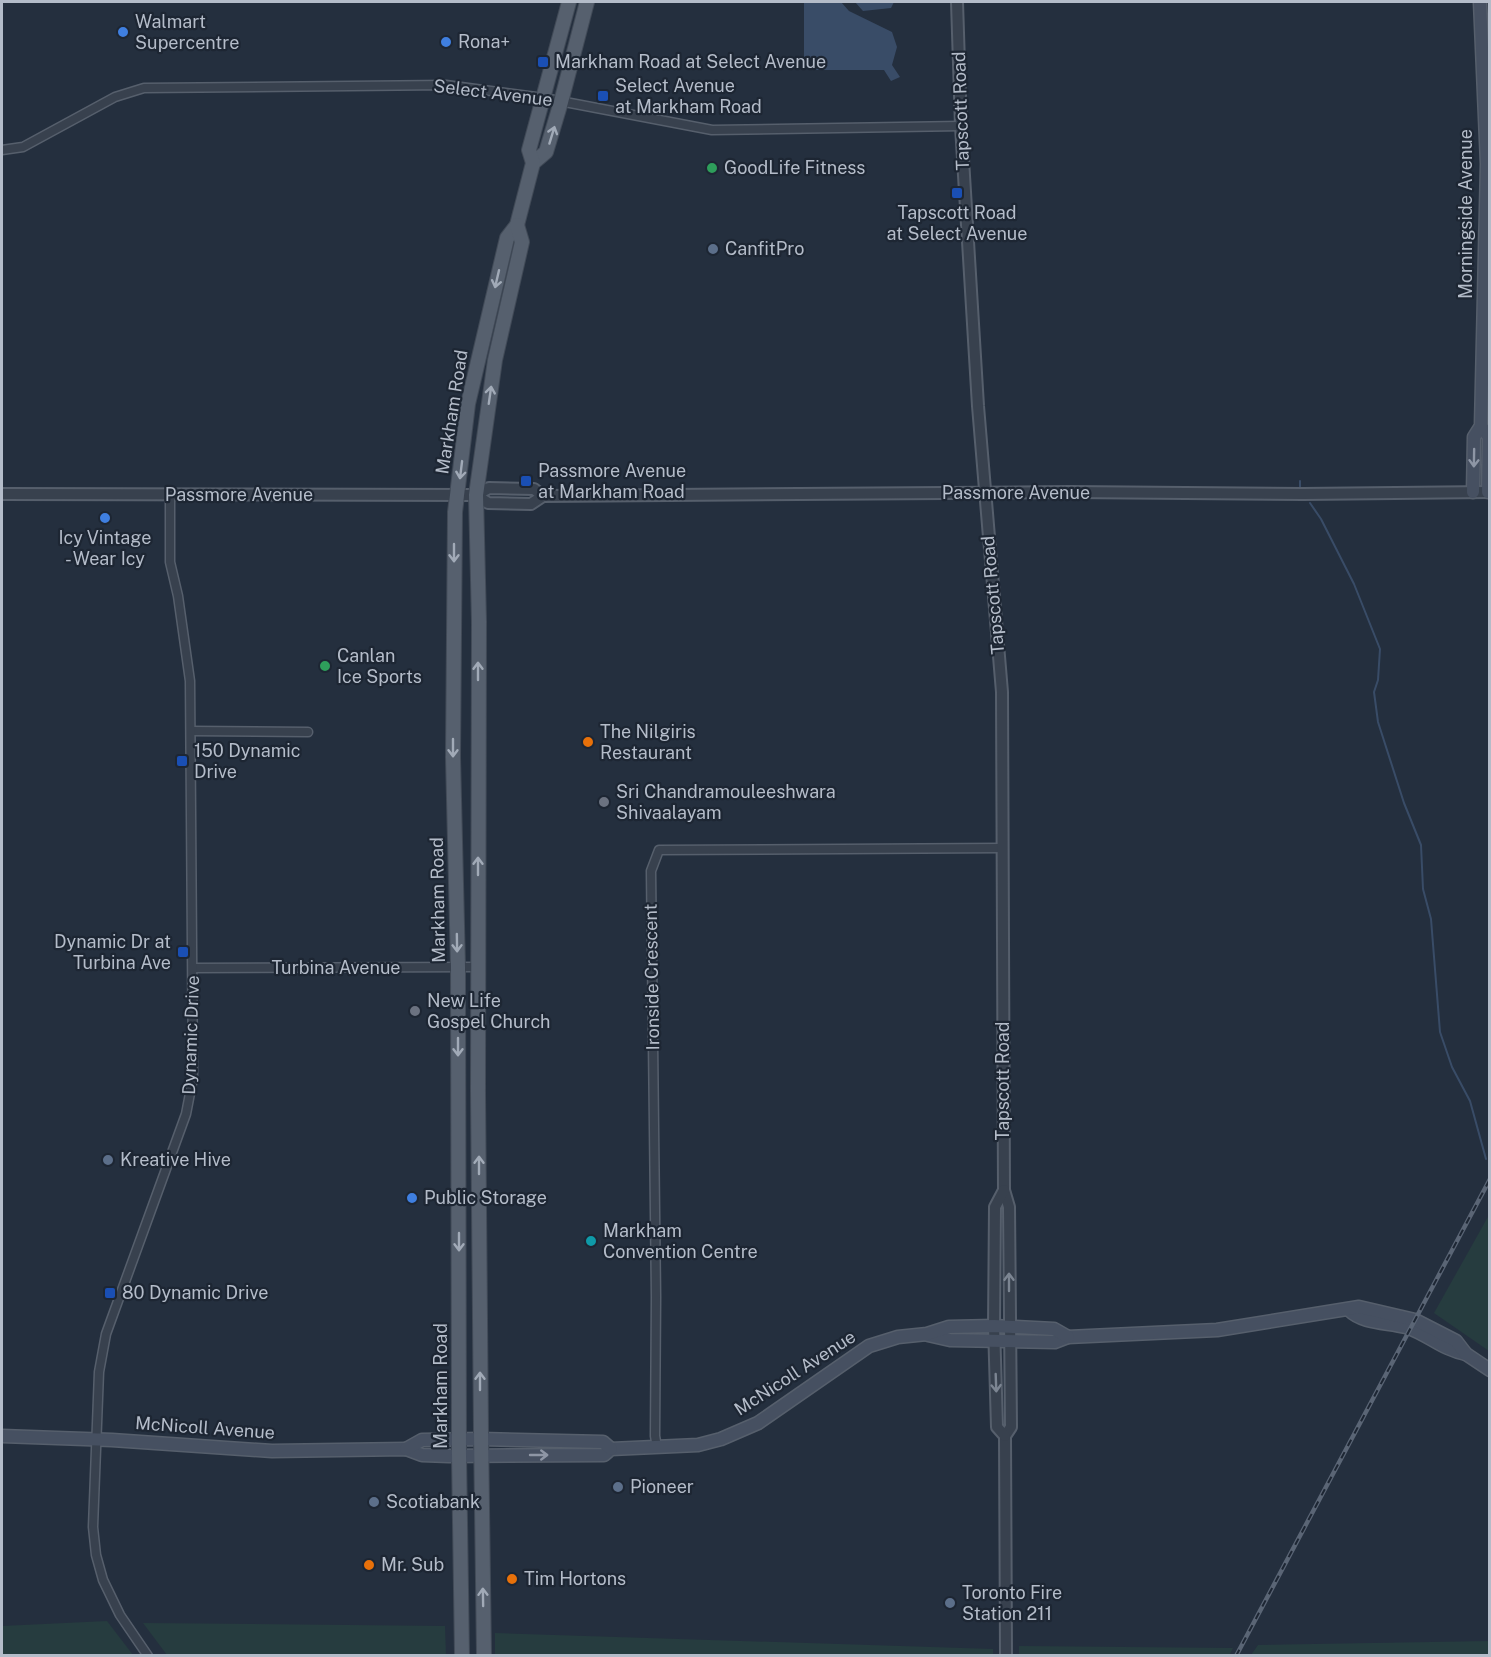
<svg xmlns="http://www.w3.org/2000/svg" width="1491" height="1657" font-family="'Public Sans',sans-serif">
  <rect width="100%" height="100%" fill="#242f3e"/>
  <!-- green -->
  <g fill="#263c3f">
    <polygon points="1489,1215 1489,1351 1434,1313"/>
    <polygon points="107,1621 133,1655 2,1655 2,1626"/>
    <polygon points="143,1623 445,1626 446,1655 167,1655"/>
    <polygon points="495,1633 993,1649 993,1655 495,1656"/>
    <polygon points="1489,1641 1489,1655 1251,1655 1258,1645"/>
    <polygon points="1019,1646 1233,1648 1229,1656 1019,1656"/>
  </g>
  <!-- water -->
  <g fill="#394c67">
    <polygon points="804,2 841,2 849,11 892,32 897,47 892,65 900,77 891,81 884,70 811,70 804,60"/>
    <polygon points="855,2 894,2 891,8 863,11"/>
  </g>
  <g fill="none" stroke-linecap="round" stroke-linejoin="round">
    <!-- stream -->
    <g stroke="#394c67" stroke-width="2">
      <polyline points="1300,490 1300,481"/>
      <polyline points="1310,503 1321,519 1354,584 1380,649 1378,680 1374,692 1378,722 1404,803 1421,845 1423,889 1431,919 1440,1032 1452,1067 1470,1101 1486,1159"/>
    </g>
    <!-- minor casing -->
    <g stroke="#565f6c" stroke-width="11">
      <g id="minor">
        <polyline points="2,150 23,147 115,97 144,88 446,85 544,98 712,130 961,126"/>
        <polyline points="191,731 308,732"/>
        <polyline points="193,968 478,967"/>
        <polyline points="657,1447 655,1436 656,1297 651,871 659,850 1002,848"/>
        <polyline points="148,1656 120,1615 103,1580 96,1555 93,1527 99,1372 106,1334 186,1114 193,1078 190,681 178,596 170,562 170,495"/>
      </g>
    </g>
    <!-- tertiary casing -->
    <g stroke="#565f6c" stroke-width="14">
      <g id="tertiary">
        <polyline points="957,2 961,126 978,406 1002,692 1004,1190 1009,1207 1011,1427 1005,1436 1006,1656"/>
        <polyline points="2,494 476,495 489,488 534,489 543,496"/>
        <polyline points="476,495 488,503 531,504 543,496 1070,492 1303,494 1488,492"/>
        <polyline points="1004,1190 995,1207 994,1326 997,1427 1005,1436"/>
      </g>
    </g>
    <!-- secondary casing -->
    <g stroke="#565f6c" stroke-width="15">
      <g id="secondary">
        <polyline points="1481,426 1489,437 1488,492"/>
        <polyline points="1473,492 1474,437 1481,426 1487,164 1480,2"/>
        <path d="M1349,1310C1363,1324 1387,1322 1406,1327C1428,1334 1441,1349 1466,1354"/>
        <polyline points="928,1335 950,1340 1055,1342 1068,1337 1217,1330 1359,1307 1415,1320 1456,1341 1466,1354 1490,1370"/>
        <polyline points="2,1436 112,1440 272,1451 406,1449 422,1455 449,1456 604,1455 611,1449 698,1445 721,1439 758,1423 869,1346 898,1337 927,1334 949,1327 994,1326 1054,1329 1068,1337"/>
        <polyline points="406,1449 422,1440 481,1439 603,1442 611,1449"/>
      </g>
    </g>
    <!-- primary casing -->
    <g stroke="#414a57" stroke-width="16">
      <g id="primary">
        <polyline points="533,163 546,152 561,102 587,2"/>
        <polyline points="462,1656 459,1455 458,967 453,757 455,512 468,404 507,238 517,225 533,163 529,150 569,2"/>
        <polyline points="484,1656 481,1432 478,1092 479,622 476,495 495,360 522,242 517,225"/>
      </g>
    </g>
    <!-- minor -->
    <use href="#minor" stroke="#38414e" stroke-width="8"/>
    <!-- tertiary -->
    <use href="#tertiary" stroke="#38414e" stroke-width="10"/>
    <!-- secondary -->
    <use href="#secondary" stroke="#465061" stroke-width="12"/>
    <!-- primary -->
    <use href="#primary" stroke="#56606e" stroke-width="14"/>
    <!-- rail casing -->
    <g stroke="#5a6575" stroke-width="4.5">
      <polyline id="rail" points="1236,1656 1490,1179"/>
    </g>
    <!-- rail -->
    <use href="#rail" stroke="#1d2633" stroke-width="2" stroke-dasharray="7" stroke-linecap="butt"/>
  </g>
  <!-- one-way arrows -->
  <defs><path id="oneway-shaft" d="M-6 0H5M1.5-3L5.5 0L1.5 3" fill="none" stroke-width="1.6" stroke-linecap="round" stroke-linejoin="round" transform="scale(1.5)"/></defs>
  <g stroke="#a1aab7">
    <use href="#oneway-shaft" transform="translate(552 135) rotate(-73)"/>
    <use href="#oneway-shaft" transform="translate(497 279) rotate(103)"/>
    <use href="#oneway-shaft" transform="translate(490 395) rotate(-82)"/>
    <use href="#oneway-shaft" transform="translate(461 470) rotate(97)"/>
    <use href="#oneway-shaft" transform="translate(454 553) rotate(90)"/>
    <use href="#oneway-shaft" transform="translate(478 671) rotate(-90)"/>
    <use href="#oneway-shaft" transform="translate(453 748) rotate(90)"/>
    <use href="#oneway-shaft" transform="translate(478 866) rotate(-90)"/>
    <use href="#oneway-shaft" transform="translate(457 943) rotate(89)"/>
    <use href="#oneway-shaft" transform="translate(458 1047) rotate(90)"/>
    <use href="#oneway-shaft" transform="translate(479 1165) rotate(-90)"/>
    <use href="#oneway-shaft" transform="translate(459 1242) rotate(90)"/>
    <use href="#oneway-shaft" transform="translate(480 1381) rotate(-90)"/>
    <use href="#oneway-shaft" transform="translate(483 1597) rotate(-91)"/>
  </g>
  <g stroke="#8e96a5">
    <use href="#oneway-shaft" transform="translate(1474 458) rotate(91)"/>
    <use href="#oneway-shaft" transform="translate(539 1455)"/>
  </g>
  <g stroke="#7c8592">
    <use href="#oneway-shaft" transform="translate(1009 1282) rotate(-90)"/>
    <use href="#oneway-shaft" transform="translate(996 1383) rotate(88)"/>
  </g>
  <!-- markers -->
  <g fill="#3f7fe0" stroke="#1d2633" stroke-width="2">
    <circle cx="123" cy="32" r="6"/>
    <circle cx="446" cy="42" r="6"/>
    <circle cx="105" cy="518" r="6"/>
    <circle cx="412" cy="1198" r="6"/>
  </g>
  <g fill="#1a4fb4" stroke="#1d2633" stroke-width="2">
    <rect x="537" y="56" width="12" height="12" rx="3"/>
    <rect x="597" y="90" width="12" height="12" rx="3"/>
    <rect x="951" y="187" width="12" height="12" rx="3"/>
    <rect x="520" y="475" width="12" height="12" rx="3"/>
    <rect x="176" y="755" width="12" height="12" rx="3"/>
    <rect x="177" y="946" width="12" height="12" rx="3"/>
    <rect x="104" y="1287" width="12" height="12" rx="3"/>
  </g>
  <g fill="#2e9e5b" stroke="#1d2633" stroke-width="2">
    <circle cx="712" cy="168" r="6"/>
    <circle cx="325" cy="666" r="6"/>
  </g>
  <g fill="#5c6f8a" stroke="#1d2633" stroke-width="2">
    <circle cx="713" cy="249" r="6"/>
    <circle cx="108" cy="1160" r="6"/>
    <circle cx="618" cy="1487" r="6"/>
    <circle cx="374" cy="1502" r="6"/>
    <circle cx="950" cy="1603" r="6"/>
  </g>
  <g fill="#e8710a" stroke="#1d2633" stroke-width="2">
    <circle cx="588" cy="742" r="6"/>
    <circle cx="369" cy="1565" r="6"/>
    <circle cx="512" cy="1579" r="6"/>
  </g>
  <g fill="#6b7280" stroke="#1d2633" stroke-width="2">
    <circle cx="604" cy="802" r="6"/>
    <circle cx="415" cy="1011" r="6"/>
  </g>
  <circle fill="#0f9aa8" stroke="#1d2633" stroke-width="2" cx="591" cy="1241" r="6"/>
  <g text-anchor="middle" stroke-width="4.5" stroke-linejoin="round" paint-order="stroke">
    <!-- poi labels -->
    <g font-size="18" fill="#b4bcc9" stroke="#1d2633" text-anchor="start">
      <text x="135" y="28">Walmart<tspan x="135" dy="21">Supercentre</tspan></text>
      <text x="458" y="48">Rona+</text>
      <text x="555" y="68">Markham Road at Select Avenue</text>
      <text x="615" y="92">Select Avenue<tspan x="615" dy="21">at Markham Road</tspan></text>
      <text x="724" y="174">GoodLife Fitness</text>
      <text x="957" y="219" text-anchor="middle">Tapscott Road<tspan x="957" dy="21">at Select Avenue</tspan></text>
      <text x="725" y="255">CanfitPro</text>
      <text x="538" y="477">Passmore Avenue<tspan x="538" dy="21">at Markham Road</tspan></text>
      <text x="105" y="544" text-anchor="middle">Icy Vintage<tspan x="105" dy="21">- Wear Icy</tspan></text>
      <text x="337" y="662">Canlan<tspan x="337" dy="21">Ice Sports</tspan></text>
      <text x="600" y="738">The Nilgiris<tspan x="600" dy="21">Restaurant</tspan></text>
      <text x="194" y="757">150 Dynamic<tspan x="194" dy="21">Drive</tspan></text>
      <text x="616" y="798">Sri Chandramouleeshwara<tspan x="616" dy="21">Shivaalayam</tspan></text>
      <text x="171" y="948" text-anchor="end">Dynamic Dr at<tspan x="171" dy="21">Turbina Ave</tspan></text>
      <text x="427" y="1007">New Life<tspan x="427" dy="21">Gospel Church</tspan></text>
      <text x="120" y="1166">Kreative Hive</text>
      <text x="424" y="1204">Public Storage</text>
      <text x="603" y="1237">Markham<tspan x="603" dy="21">Convention Centre</tspan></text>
      <text x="122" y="1299">80 Dynamic Drive</text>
      <text x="630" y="1493">Pioneer</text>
      <text x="386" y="1508">Scotiabank</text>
      <text x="381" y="1571">Mr. Sub</text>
      <text x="524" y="1585">Tim Hortons</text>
      <text x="962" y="1599">Toronto Fire<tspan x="962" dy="21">Station 211</tspan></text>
    </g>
    <!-- street labels -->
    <g font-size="18" fill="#b4bcc9" stroke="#1d2633">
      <text transform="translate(493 93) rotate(7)" y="6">Select Avenue</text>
      <text transform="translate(961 111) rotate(-92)" y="6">Tapscott Road</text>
      <text transform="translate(1466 214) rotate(-90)" y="6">Morningside Avenue</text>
      <text transform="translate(452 412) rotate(-81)" y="6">Markham Road</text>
      <text x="1016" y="499">Passmore Avenue</text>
      <text x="239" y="501">Passmore Avenue</text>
      <text transform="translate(993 595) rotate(-95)" y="6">Tapscott Road</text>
      <text transform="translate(438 900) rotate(-91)" y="6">Markham Road</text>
      <text x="336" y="974">Turbina Avenue</text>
      <text transform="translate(652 977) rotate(-91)" y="6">Ironside Crescent</text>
      <text transform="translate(191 1035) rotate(-88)" y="6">Dynamic Drive</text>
      <text transform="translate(1003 1081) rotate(-90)" y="6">Tapscott Road</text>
      <text transform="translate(795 1373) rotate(-33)" y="6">McNicoll Avenue</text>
      <text transform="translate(441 1386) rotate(-90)" y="6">Markham Road</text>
      <text transform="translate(205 1428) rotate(4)" y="6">McNicoll Avenue</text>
    </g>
  </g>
  <!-- border -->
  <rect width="1491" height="1657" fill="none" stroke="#b4bcc9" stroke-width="6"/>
</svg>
